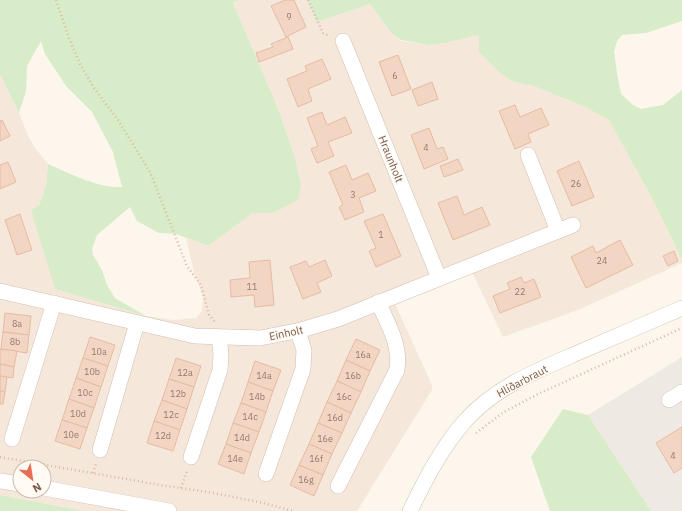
<svg xmlns="http://www.w3.org/2000/svg" width="682" height="511" font-family="'IBM Plex Sans',sans-serif">
  <rect width="100%" height="100%" fill="#fdf6ec"/>
  <!-- residential -->
  <path fill="#f5e8da" fill-rule="evenodd" d="M239,0H307L317,22L370,4L392,34L401,41L428,45L445,43L479,35V52L502,75L514,82L534,86L583,106L609,120L655,204L682,260V263L578,310L503,337L472,272L395,304L432,385V390L357,511H84L0,495V74L19,113L28,136L35,148L48,164L46,186L39,205L55,289L146,316L173,320L196,318L202,311L203,297L194,272L186,238L208,246L253,213H274L295,158L279,111L233,3ZM20,467H44V491H20Z"/>
  <!-- industrial -->
  <polygon fill="#efe9e4" points="682,357 682,511 651,511 588,415"/>
  <!-- green -->
  <g fill="#d8ecc9">
    <path d="M0,0H239L233,3L279,111L295,158L301,186L298,200L273,213H253L208,246L176,234L159,233L137,221L130,207L97,235L92,249L93,255L102,270L107,285L115,298L146,316L55,289L31,210L39,205L46,186L48,164C69,173 100,189 122,187L113,152L92,112L66,86L45,54L41,41L27,66L26,91L19,113L0,74Z"/>
    <polygon points="307,0 682,0 682,21 646,33 622,35 617,41 614,51 617,73 621,94 633,105 641,109 663,105 682,90 682,260 655,204 609,120 583,106 534,86 514,82 502,75 479,52 479,35 445,43 428,45 401,40 392,34 370,4 317,22"/>
    <polygon points="563,409 588,415 651,511 550,511 531,457"/>
    <polygon points="0,495 84,511 0,511"/>
  </g>
  <!-- building -->
  <g fill="#f3d5c3" stroke="#e6bba3">
    <polygon points="285,0 294,0 306,27 286,37 271,6"/>
    <polygon points="288,37 293,49 259,62 256,53 273,47 271,44"/>
    <polygon points="398,55 411,89 392,96 379,62"/>
    <polygon points="322,59 331,79 308,89 312,101 298,107 287,79 307,71 305,66"/>
    <polygon points="432,82 438,99 418,106 412,90"/>
    <polygon points="515,105 520,117 541,108 549,125 528,134 531,142 515,149 499,111"/>
    <polygon points="322,112 327,125 345,117 352,133 328,142 334,156 317,163 311,149 318,146 307,118"/>
    <polygon points="2,120 10,136 0,141 0,121"/>
    <polygon points="429,128 437,149 443,147 448,159 424,169 411,135"/>
    <polygon points="458,159 463,170 444,177 440,166"/>
    <polygon points="579,161 594,197 572,206 557,171"/>
    <polygon points="8,162 16,182 0,189 0,165"/>
    <polygon points="346,165 352,180 368,173 376,191 359,198 364,212 345,220 339,207 343,205 329,172"/>
    <polygon points="457,196 464,215 482,207 490,225 453,240 438,203"/>
    <polygon points="20,214 32,250 17,255 5,220"/>
    <polygon points="383,214 401,256 376,267 369,251 376,248 364,221"/>
    <polygon points="620,240 633,265 586,288 571,257 593,246 596,253"/>
    <polygon points="674,251 678,261 668,266 663,256"/>
    <polygon points="270,260 274,305 255,307 254,295 231,297 230,280 250,278 249,262"/>
    <polygon points="325,260 332,276 317,283 321,292 303,299 290,267 306,261 309,267"/>
    <polygon points="521,277 524,283 534,279 541,297 500,313 493,296 510,289 507,283"/>
    <polygon points="5,313 31,316 29,335 3,332"/>
    <polygon points="3,332 29,335 27,353 1,349"/>
    <polygon points="90,337 115,345 108,366 83,358"/>
    <polygon points="356,339 380,350 370,371 346,360"/>
    <polygon points="0,349 17,351 14,367 0,364"/>
    <polygon points="83,358 108,366 101,387 76,378"/>
    <polygon points="176,358 201,366 194,387 169,379"/>
    <polygon points="346,360 370,371 361,392 337,381"/>
    <polygon points="255,361 281,370 273,391 248,382"/>
    <polygon points="0,364 14,367 13,378 0,376"/>
    <polygon points="0,376 7,377 5,392 0,391"/>
    <polygon points="76,378 101,387 94,408 69,399"/>
    <polygon points="169,379 194,387 187,409 162,400"/>
    <polygon points="337,381 361,392 351,413 327,402"/>
    <polygon points="248,382 273,391 266,412 241,403"/>
    <polygon points="0,391 5,392 3,404 0,404"/>
    <polygon points="69,399 94,408 87,428 62,420"/>
    <polygon points="162,400 187,409 180,430 154,421"/>
    <polygon points="327,402 351,413 342,433 318,423"/>
    <polygon points="241,403 266,412 259,432 233,423"/>
    <polygon points="62,420 87,428 80,449 55,441"/>
    <polygon points="154,421 180,430 173,451 147,443"/>
    <polygon points="233,423 259,432 251,453 226,444"/>
    <polygon points="318,423 342,433 332,454 309,444"/>
    <polygon points="682,427 682,468 674,473 656,443"/>
    <polygon points="226,444 251,453 244,474 218,464"/>
    <polygon points="309,444 332,454 323,475 299,465"/>
    <polygon points="299,465 323,475 314,496 290,485"/>
  </g>
  <g fill="none" stroke-linecap="round" stroke-linejoin="round">
    <!-- minor casing -->
    <g stroke="#d1beb0" stroke-width="16">
      <g id="minor">
        <polyline points="343,41 439,278"/>
        <polyline points="528,155 558,231"/>
        <polyline points="0,291 195,336 260,338 301,330 338,319 573,225"/>
        <polyline points="669,400 682,392"/>
        <polyline points="12,439 54,303"/>
        <polyline points="100,450 137,323"/>
        <polyline points="191,457 220,370 221,354 219,337"/>
        <polyline points="266,474 303,369 304,350 298,331"/>
        <polyline points="0,481 20,484"/>
        <path d="M338,486L397,370C401,345 388,324 378,302"/>
        <polyline points="44,488 169,511"/>
        <path d="M410,511C425,480 442,447 465,421C496,386 541,369 582,351C615,337 649,322 682,308"/>
      </g>
    </g>
    <!-- path -->
    <g stroke="#d9b8a5" stroke-width="2.5" stroke-dasharray="1 3" stroke-linecap="butt">
      <polyline points="56,0 69,38 80,64 94,88 118,120 150,172 187,266 201,285 209,315 215,322"/>
      <polyline points="308,0 323,33 329,36"/>
      <polyline points="476,433 504,412 538,394 682,328"/>
      <polyline points="0,457 166,486 208,492 259,502 293,511"/>
      <polyline points="93,473 96,464"/>
      <polyline points="181,488 187,471"/>
    </g>
    <!-- minor -->
    <use href="#minor" stroke="#fff" stroke-width="15"/>
  </g>
  <g text-anchor="middle" stroke-width="3" stroke-linejoin="round" paint-order="stroke">
    <!-- number labels -->
    <g font-size="9" fill="#987a6a">
      <text x="289" y="20">9</text>
      <text x="395" y="79">6</text>
      <text x="426" y="151">4</text>
      <text x="576" y="187">26</text>
      <text x="353" y="198">3</text>
      <text x="381" y="238">1</text>
      <text x="602" y="264">24</text>
      <text x="252" y="290">11</text>
      <text x="520" y="295">22</text>
      <text x="17" y="327">8a</text>
      <text x="15" y="345">8b</text>
      <text x="99" y="355">10a</text>
      <text x="363" y="358">16a</text>
      <text x="92" y="375">10b</text>
      <text x="185" y="376">12a</text>
      <text x="264" y="379">14a</text>
      <text x="353" y="379">16b</text>
      <text x="85" y="396">10c</text>
      <text x="178" y="397">12b</text>
      <text x="257" y="400">14b</text>
      <text x="344" y="400">16c</text>
      <text x="78" y="417">10d</text>
      <text x="171" y="418">12c</text>
      <text x="250" y="420">14c</text>
      <text x="335" y="421">16d</text>
      <text x="71" y="438">10e</text>
      <text x="163" y="439">12d</text>
      <text x="242" y="441">14d</text>
      <text x="325" y="442">16e</text>
      <text x="673" y="459">4</text>
      <text x="235" y="462">14e</text>
      <text x="316" y="462">16f</text>
      <text x="306" y="483">16g</text>
    </g>
    <!-- street labels -->
    <g font-size="11" fill="#7a5c4d" stroke="#fffaf3">
      <text transform="translate(391 159) rotate(68)" y="4">Hraunholt</text>
      <text transform="translate(286 333) rotate(-12)" y="4">Einholt</text>
      <text transform="translate(522 381) rotate(-28)" y="4">Hlíðarbraut</text>
    </g>
  </g>
  <!-- north arrow -->
  <g transform="translate(32 479) rotate(150)"><circle r="19" fill="#fffaf3" stroke="#cabbb1"/>
  <path d="M0-3L7 15L0 10L-7 15Z" fill="#e76f51"/>
  <text y="-6" font-size="11" font-weight="bold" text-anchor="middle" fill="#7a5c4d">N</text>
  </g>
</svg>
